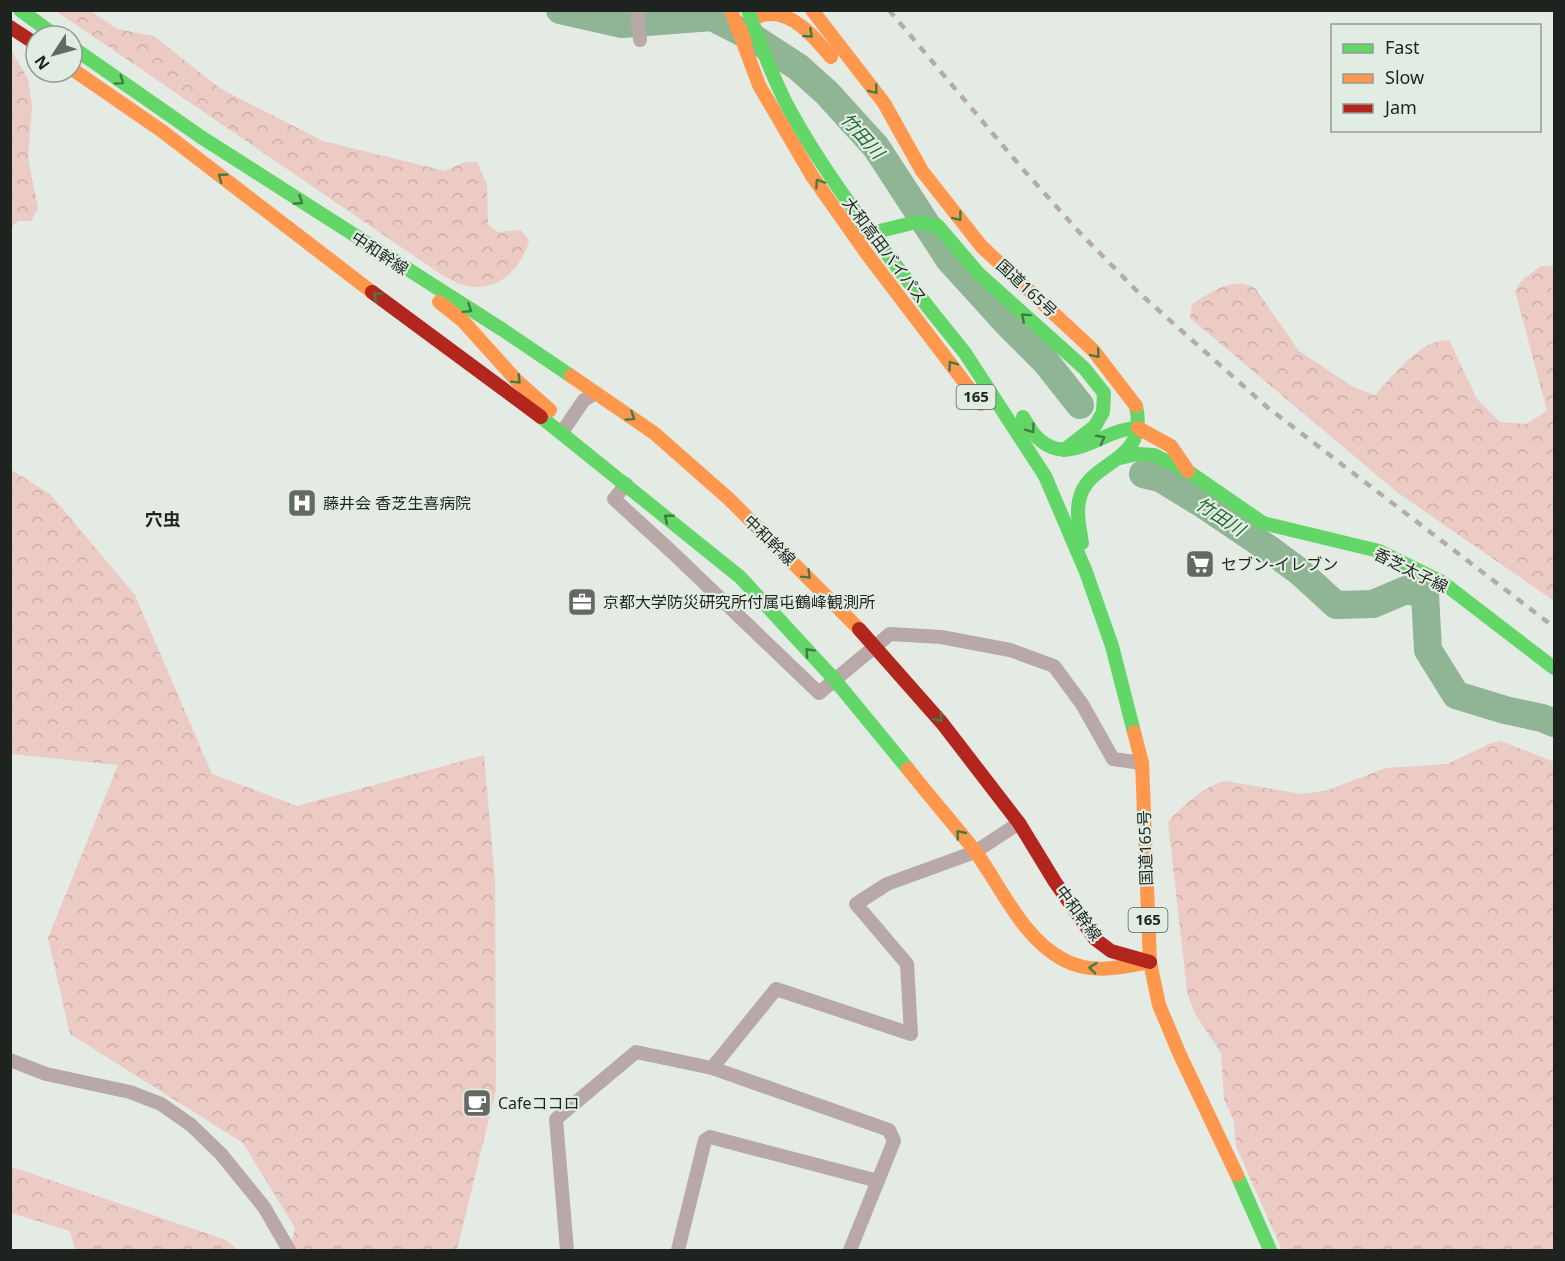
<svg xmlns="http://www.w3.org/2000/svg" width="1565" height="1261" font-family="'Noto Sans','Noto Sans JP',sans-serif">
  <defs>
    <pattern id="forest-crowns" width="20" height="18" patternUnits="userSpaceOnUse" patternTransform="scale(1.5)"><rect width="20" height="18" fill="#eccbc5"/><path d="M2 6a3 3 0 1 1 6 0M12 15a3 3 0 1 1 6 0" fill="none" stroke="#caaea9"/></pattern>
  </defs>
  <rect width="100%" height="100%" fill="#e4eae4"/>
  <!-- forest -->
  <g fill="url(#forest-crowns)">
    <path d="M56,11H91L117,29L154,36L221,89L323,141L445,171L465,162H477L487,185L488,224L497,232L521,230L529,241C521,270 496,294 464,285C456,283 449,278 442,275Z"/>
    <polygon points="11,50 28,79 32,106 28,158 38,208 31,221 19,221 11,226"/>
    <path d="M1541,266H1554V601L1398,493L1190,318L1192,304C1212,292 1232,276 1255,288L1299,351L1353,387L1375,395C1394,375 1420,339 1449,340L1477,399L1500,422L1526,424L1547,411L1515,291L1521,281Z"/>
    <polygon points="10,469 50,494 135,595 212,774 297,806 484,755 495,879 496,1090 457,1250 290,1250 295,1228 243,1143 70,1034 48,938 118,765 11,754"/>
    <path d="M1501,741L1554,762V1250H1282L1236,1146L1234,1122L1224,1099L1221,1053L1195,1014L1187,992L1168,822C1184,805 1202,787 1225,781L1301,794L1325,791L1386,768L1447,764L1489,744Z"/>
    <polygon points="10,1168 18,1169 226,1240 238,1250 75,1250 70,1231 11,1213"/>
  </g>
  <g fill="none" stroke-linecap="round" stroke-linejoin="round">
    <!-- river -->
    <g stroke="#90b594" stroke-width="28">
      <polyline points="560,10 622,24 712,17 755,39 798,67 827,93 876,147 949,259 1008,324 1046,362 1080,405"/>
      <polyline points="1143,474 1160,478 1201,503 1269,549 1300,572 1336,605 1373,604 1406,590 1425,594 1428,650 1456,695 1505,710 1542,718 1554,723"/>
    </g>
    <!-- street -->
    <g stroke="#b8a9a8" stroke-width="14">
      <polyline points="637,10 640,40"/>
      <polyline points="562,432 584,400 596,393"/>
      <polyline points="626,484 614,499 673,553 819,693 890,634 941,637 1010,650 1054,666 1082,704 1113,759 1142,763"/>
      <polyline points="10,1060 46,1074 130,1092 161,1104 191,1125 221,1154 264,1207 289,1250"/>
      <polyline points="712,1068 889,1130 894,1141 850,1250"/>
      <polyline points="567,1250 556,1119 636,1052 712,1068 776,989 911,1034 907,964 856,904 887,884 975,852 1019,823"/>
      <polyline points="678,1250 705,1140 710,1137 878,1181"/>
    </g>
    <!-- fast -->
    <g stroke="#63d668" stroke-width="14">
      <polyline points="20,10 56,36"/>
      <polyline points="72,47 201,137 503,330 571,376"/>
      <polyline points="854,232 880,231 916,222 938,226 979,274 1084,368 1104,393 1103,412 1095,426 1064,450"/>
      <polyline points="932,312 965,353 1045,476 1086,572 1112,646 1134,732"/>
      <polyline points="541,417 740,577 834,679 908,769"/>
      <path d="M1023,417C1028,425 1032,434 1040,440C1071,467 1104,428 1138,428"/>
      <polyline points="1120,458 1137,454 1154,455 1189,472 1263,523 1379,551 1442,582 1554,668"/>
      <path d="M1082,543C1080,529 1076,515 1079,501C1087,458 1149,466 1136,406"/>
      <polyline points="1237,1175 1270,1250"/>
    </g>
    <!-- slow -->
    <g stroke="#ff974d" stroke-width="14">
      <polyline points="731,10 759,85 812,176 867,254 981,404"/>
      <polyline points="812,10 884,103 922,171 982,247 1093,350 1136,406"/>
      <path d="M746,39C746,27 750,18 763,15C791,8 815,38 831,57"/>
      <polyline points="72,69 162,131 372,292"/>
      <polyline points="439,302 463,321 516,380 550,410"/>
      <polyline points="571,376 654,433 729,499 859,629"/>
      <polyline points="1138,428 1171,446 1188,471"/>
      <polyline points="1134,732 1142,763 1150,962 1159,1005 1180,1055 1237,1175"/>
      <path d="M908,769C930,797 953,823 975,851C1002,888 1022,938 1064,960C1090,974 1118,968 1145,963"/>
    </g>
    <!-- jam -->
    <g stroke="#b3261e" stroke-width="14">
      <polyline points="10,27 36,44"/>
      <polyline points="372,292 541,417"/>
      <polyline points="859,629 942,723 1019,823 1055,882 1095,939 1111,951 1150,962"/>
    </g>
    <!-- rail -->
    <polyline stroke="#b2ada9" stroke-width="4.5" stroke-dasharray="8 8" stroke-linecap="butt" points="889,10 1020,166 1080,233 1137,291 1267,407 1554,627"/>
    <!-- fast-bridge -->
    <path stroke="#63d668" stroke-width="14" d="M748,10C759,41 771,73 786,103C826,178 880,245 932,312"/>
  </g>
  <!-- one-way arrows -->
  <defs><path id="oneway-chevron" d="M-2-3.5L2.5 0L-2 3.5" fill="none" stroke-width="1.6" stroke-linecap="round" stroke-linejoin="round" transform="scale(1.5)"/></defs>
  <g stroke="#417c44">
    <use href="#oneway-chevron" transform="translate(809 34) rotate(41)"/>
    <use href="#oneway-chevron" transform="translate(120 81) rotate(35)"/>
    <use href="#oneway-chevron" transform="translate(874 90) rotate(52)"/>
    <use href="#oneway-chevron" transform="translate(222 177) rotate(-143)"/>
    <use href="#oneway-chevron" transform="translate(819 183) rotate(-124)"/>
    <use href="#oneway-chevron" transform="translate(299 201) rotate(33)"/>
    <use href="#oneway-chevron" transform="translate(958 217) rotate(52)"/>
    <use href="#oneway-chevron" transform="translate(377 296) rotate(-143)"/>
    <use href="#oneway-chevron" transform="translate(468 309) rotate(32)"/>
    <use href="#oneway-chevron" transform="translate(1025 317) rotate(-138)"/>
    <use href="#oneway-chevron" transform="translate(1096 354) rotate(50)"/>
    <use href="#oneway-chevron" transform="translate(952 365) rotate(-126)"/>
    <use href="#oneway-chevron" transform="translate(517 380) rotate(45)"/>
    <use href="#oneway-chevron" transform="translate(631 417) rotate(34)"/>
    <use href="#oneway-chevron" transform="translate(1031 429) rotate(55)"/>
    <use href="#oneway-chevron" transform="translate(1101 439) rotate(-27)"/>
    <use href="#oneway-chevron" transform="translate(668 518) rotate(-141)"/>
    <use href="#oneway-chevron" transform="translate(807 575) rotate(45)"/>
    <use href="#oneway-chevron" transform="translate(809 652) rotate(-133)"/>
    <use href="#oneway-chevron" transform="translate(939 718) rotate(50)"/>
    <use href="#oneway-chevron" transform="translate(960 834) rotate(-129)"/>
    <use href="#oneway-chevron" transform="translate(1093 968) rotate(-174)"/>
  </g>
  <!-- icons -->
  <defs>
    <g id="hospital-square" transform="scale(1.5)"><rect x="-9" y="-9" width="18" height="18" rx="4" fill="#646964" stroke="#e1ede2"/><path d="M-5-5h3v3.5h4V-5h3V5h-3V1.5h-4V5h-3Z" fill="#fff"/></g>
    <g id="supermarket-square" transform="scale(1.5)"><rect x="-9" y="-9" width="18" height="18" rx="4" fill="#646964" stroke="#e1ede2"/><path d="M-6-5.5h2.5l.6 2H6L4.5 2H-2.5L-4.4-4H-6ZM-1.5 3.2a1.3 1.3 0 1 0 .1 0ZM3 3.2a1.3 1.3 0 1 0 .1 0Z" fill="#fff"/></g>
    <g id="office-square" transform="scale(1.5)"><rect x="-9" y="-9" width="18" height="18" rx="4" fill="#646964" stroke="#e1ede2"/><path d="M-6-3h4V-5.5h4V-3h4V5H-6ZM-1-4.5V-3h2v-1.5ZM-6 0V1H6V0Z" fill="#fff"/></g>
    <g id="cafe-square" transform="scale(1.5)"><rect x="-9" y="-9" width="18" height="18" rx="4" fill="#646964" stroke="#e1ede2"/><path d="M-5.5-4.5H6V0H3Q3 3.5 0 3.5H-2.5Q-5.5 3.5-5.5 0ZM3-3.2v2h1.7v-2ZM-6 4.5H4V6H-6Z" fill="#fff"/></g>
  </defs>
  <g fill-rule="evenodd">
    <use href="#hospital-square" x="302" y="503"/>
    <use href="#supermarket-square" x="1200" y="564"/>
    <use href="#office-square" x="582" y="602"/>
    <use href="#cafe-square" x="477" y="1103"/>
  </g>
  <g text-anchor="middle" stroke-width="4.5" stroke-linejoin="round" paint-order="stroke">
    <!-- shield labels -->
    <g fill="#e1ede2" stroke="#59605a" stroke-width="1.5">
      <rect x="956.5" y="385" width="39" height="24" rx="4.5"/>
      <rect x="1128.5" y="908" width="39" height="24" rx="4.5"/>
    </g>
    <g font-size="15" font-weight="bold" fill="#1f231f">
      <text x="976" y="402">165</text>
      <text x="1148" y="925">165</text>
    </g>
    <!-- street labels -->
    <g font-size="16" fill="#1f231f" stroke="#e1ede2">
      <text transform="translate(885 250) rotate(53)" y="6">大和高田バイパス</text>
      <text transform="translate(380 253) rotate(33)" y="6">中和幹線</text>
      <text transform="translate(1027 288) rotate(43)" y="6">国道165号</text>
      <text transform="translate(770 540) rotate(44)" y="6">中和幹線</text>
      <text transform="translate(1411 570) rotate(26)" y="6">香芝太子線</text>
      <text transform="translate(1145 848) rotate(-92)" y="6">国道165号</text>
      <text transform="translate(1079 913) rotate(53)" y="6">中和幹線</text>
    </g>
    <!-- poi labels -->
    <g font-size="16" fill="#1f231f" stroke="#e1ede2" text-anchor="start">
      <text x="323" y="509">藤井会 香芝生喜病院</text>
      <text x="1221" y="570">セブン-イレブン</text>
      <text x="603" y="608">京都大学防災研究所付属屯鶴峰観測所</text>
      <text x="498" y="1109">Cafeココロ</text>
    </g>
    <!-- water labels -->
    <g font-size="18" font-style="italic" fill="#1e682e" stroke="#e1ede2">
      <text transform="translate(862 136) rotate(48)" y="6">竹田川</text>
      <text transform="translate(1220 517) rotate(33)" y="6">竹田川</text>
    </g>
    <!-- neighbourhood labels -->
    <g font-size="18" font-weight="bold" fill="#1f231f" stroke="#e1ede2">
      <text x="163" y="526">穴虫</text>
    </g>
  </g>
  <!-- border -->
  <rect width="1565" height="1261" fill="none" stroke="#1f231f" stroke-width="24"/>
  <!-- legend -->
  <rect x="1331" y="24" width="210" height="108" fill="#e1ede2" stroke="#939c94" stroke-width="1.5"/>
  <rect x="1343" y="44" width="30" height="9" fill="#63d668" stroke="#939c94" stroke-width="1.5"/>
  <text x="1385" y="54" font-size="18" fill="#1f231f">Fast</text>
  <rect x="1343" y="74" width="30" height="9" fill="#ff974d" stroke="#939c94" stroke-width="1.5"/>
  <text x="1385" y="84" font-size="18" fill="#1f231f">Slow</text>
  <rect x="1343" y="104" width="30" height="9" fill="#b3261e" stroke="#939c94" stroke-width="1.5"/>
  <text x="1385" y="114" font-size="18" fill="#1f231f">Jam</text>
  <!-- north arrow -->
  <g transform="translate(54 54) rotate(234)"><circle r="28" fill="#e1ede2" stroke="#939c94" stroke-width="1.5"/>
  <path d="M0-4.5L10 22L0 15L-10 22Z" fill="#646964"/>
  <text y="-9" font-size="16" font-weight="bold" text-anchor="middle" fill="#1f231f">N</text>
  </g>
</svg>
